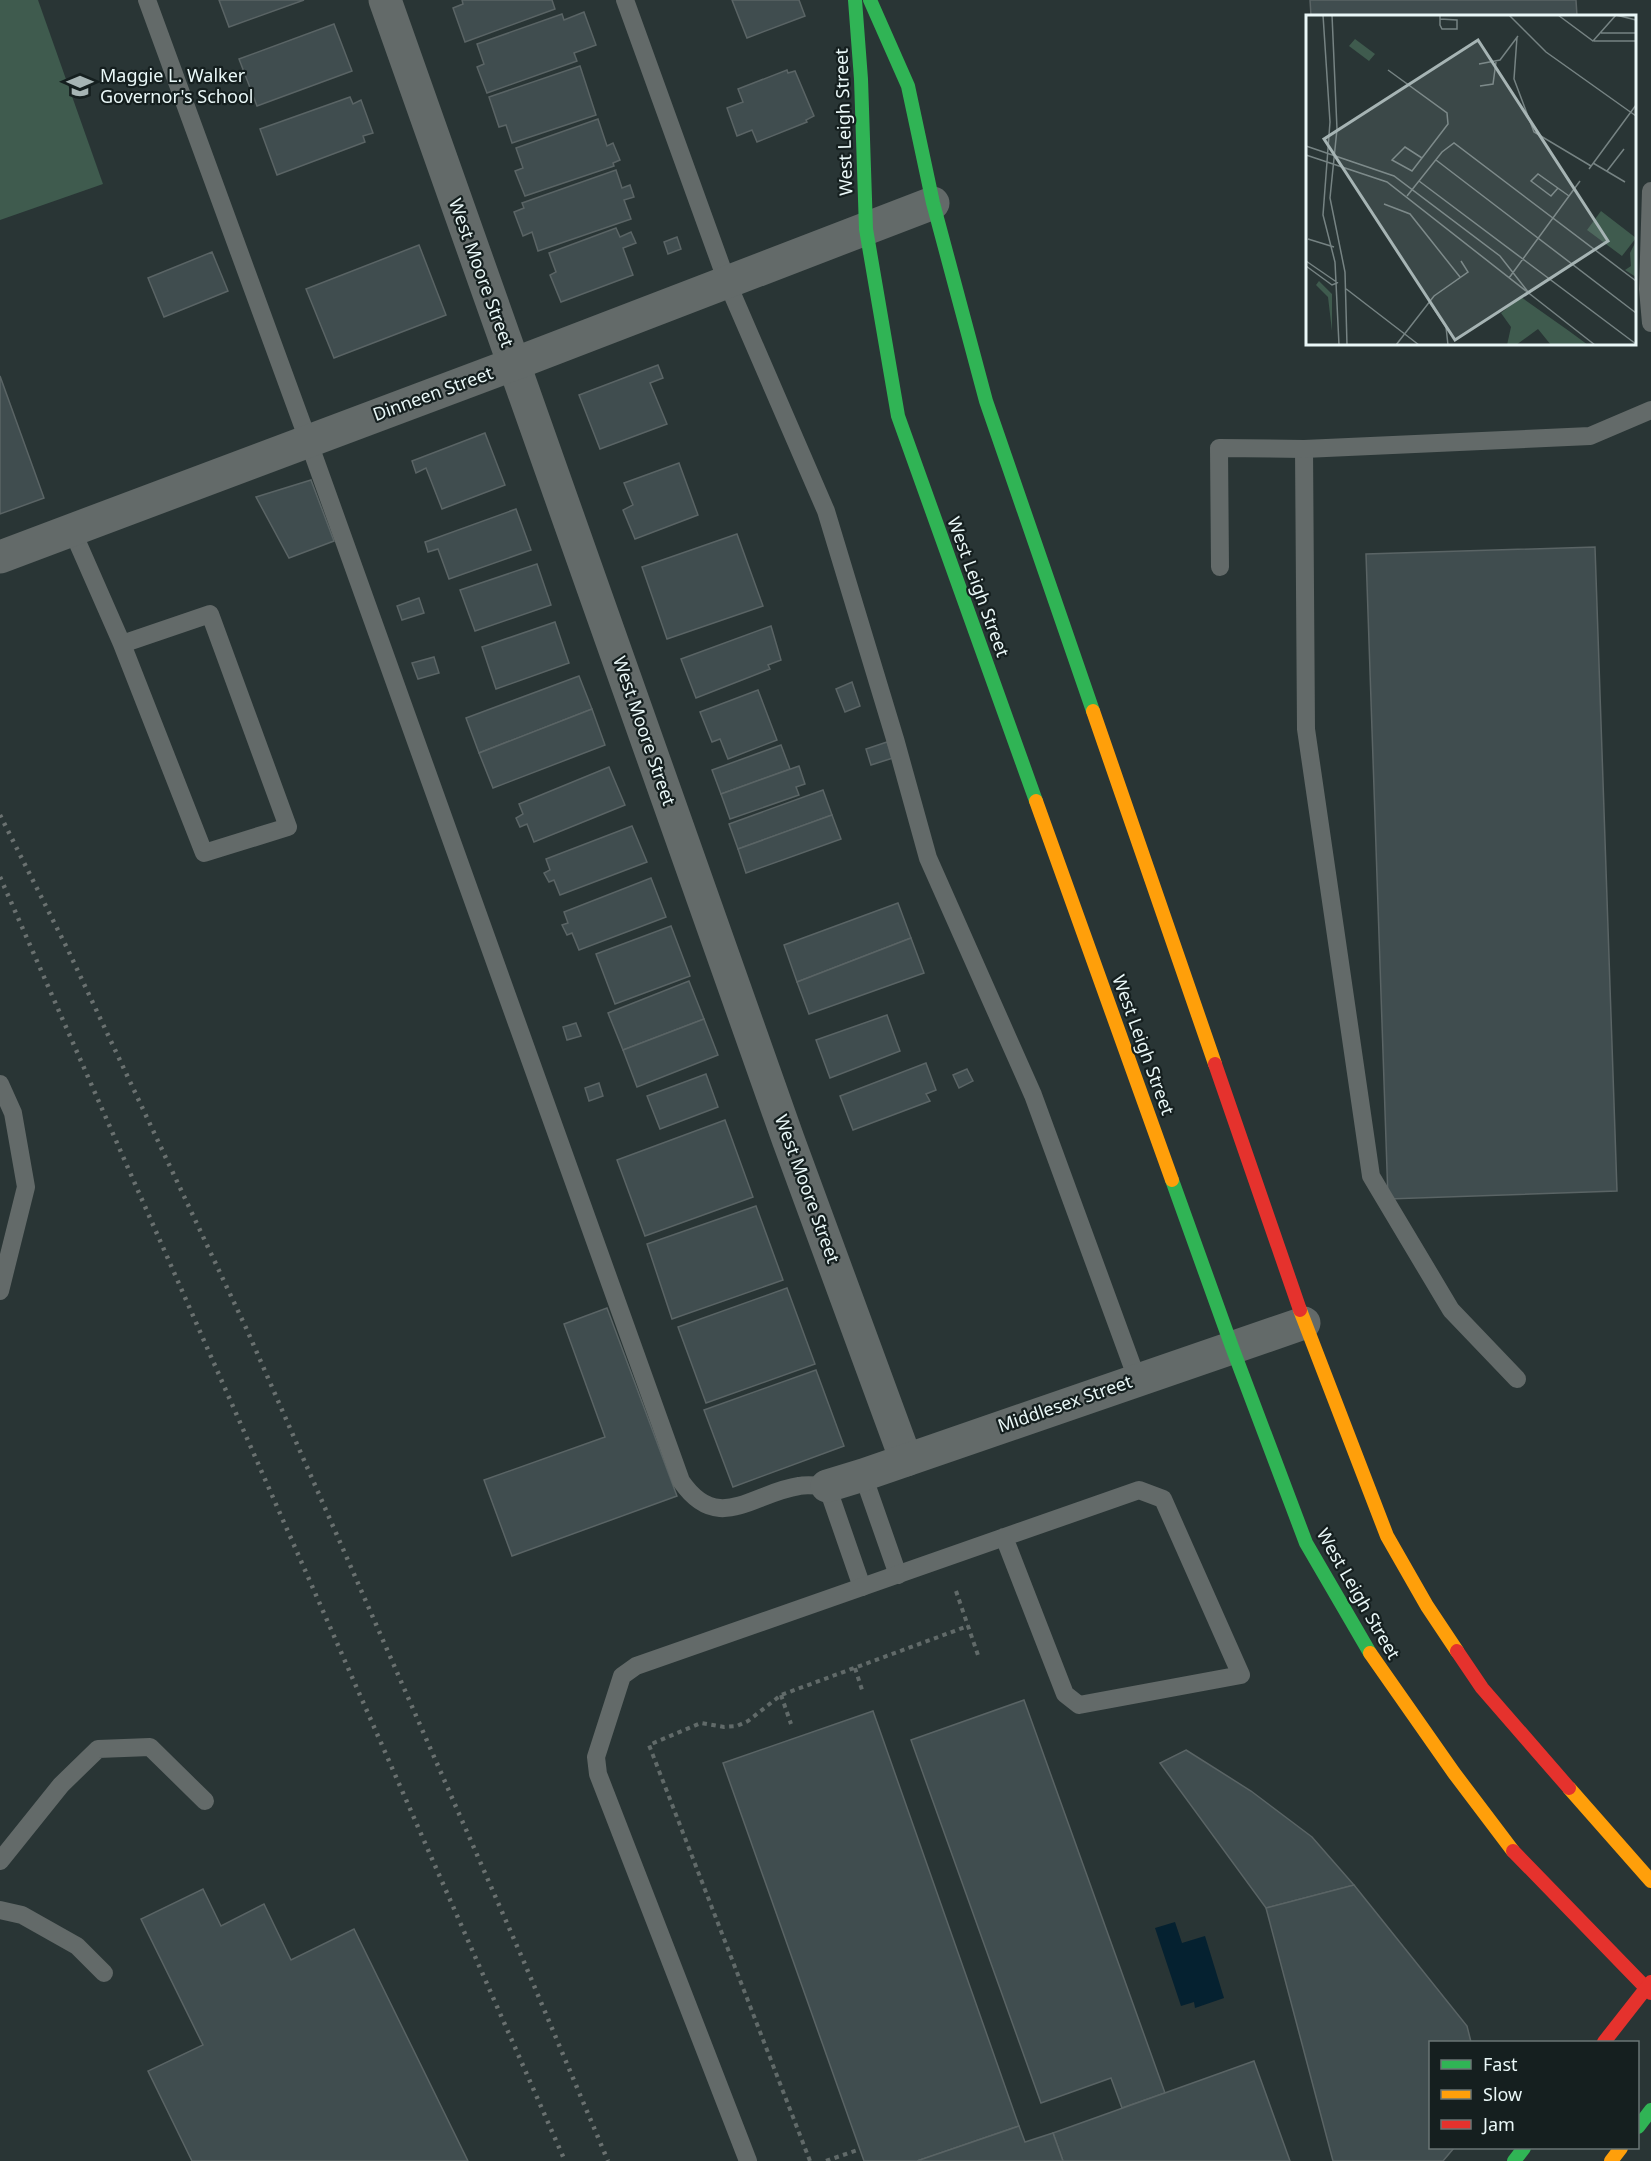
<svg xmlns="http://www.w3.org/2000/svg" width="1651" height="2161" font-family="'Noto Sans',sans-serif">
  <rect width="100%" height="100%" fill="#293535"/>
  <!-- green -->
  <polygon fill="#3f5b4e" points="0,0 38,0 103,184 0,220"/>
  <!-- water -->
  <polygon fill="#052130" points="1175,1922 1182,1943 1205,1936 1224,1998 1195,2008 1194,2002 1181,2006 1155,1928"/>
  <!-- building -->
  <g fill="#404d4f" stroke="#5a6465" stroke-width="1.5">
    <polygon points="219,0 304,0 229,27"/>
    <polygon points="462,0 552,0 555,9 465,42 453,8 463,4"/>
    <polygon points="732,0 799,0 805,16 747,38"/>
    <polygon points="1310,0 1576,0 1577,16 1311,16"/>
    <polygon points="584,12 596,45 574,53 577,61 487,93 477,67 484,64 477,44 562,14 564,20"/>
    <polygon points="334,24 352,71 257,106 239,59"/>
    <polygon points="580,66 596,115 512,143 506,125 499,127 489,97"/>
    <polygon points="787,70 788,73 795,71 814,116 806,120 807,122 757,142 752,130 737,136 727,108 743,102 738,89"/>
    <polygon points="350,97 353,104 361,100 373,133 363,136 365,142 277,175 260,129"/>
    <polygon points="598,119 607,146 613,143 620,160 613,163 614,166 525,196 515,171 523,168 516,148"/>
    <polygon points="616,170 622,188 630,185 634,197 624,200 631,219 538,251 532,232 523,236 514,212 524,208 522,203"/>
    <polygon points="616,228 620,237 631,232 636,243 623,248 633,275 561,302 550,275 556,272 549,253"/>
    <polygon points="677,237 681,249 668,254 664,242"/>
    <polygon points="419,245 446,315 334,358 306,289"/>
    <polygon points="212,252 228,291 164,317 148,278"/>
    <polygon points="658,365 663,378 650,383 667,424 600,449 579,395"/>
    <polygon points="0,376 44,498 0,514"/>
    <polygon points="485,433 505,485 442,509 426,468 416,473 412,461"/>
    <polygon points="679,463 698,515 635,539 623,510 633,505 624,483"/>
    <polygon points="311,480 334,541 289,558 256,497"/>
    <polygon points="516,509 531,550 449,579 438,549 428,552 425,542"/>
    <polygon points="737,534 763,606 667,639 642,567"/>
    <polygon points="1595,547 1617,1191 1388,1199 1366,554"/>
    <polygon points="537,564 551,605 475,631 460,590"/>
    <polygon points="419,598 424,613 402,620 397,606"/>
    <polygon points="555,622 569,663 496,689 482,647"/>
    <polygon points="771,626 781,660 768,665 770,669 696,698 681,659"/>
    <polygon points="434,657 439,673 418,679 412,663"/>
    <polygon points="579,676 592,709 479,753 466,718"/>
    <polygon points="852,682 860,706 845,712 836,689"/>
    <polygon points="758,690 777,740 728,759 720,739 712,742 700,712"/>
    <polygon points="592,709 605,745 493,788 479,753"/>
    <polygon points="887,742 893,758 871,765 866,749"/>
    <polygon points="781,745 790,769 721,794 712,770"/>
    <polygon points="799,766 805,784 796,787 799,795 730,819 721,794"/>
    <polygon points="609,767 625,805 534,842 527,824 520,827 516,818 523,814 519,804"/>
    <polygon points="823,790 832,815 738,849 729,824"/>
    <polygon points="832,815 841,839 746,873 738,849"/>
    <polygon points="632,826 647,862 560,895 554,880 549,882 544,873 550,870 546,859"/>
    <polygon points="651,878 666,917 579,950 572,933 567,935 562,925 568,923 564,912"/>
    <polygon points="898,903 911,938 797,982 784,945"/>
    <polygon points="671,926 690,976 615,1004 596,954"/>
    <polygon points="911,938 924,973 809,1014 797,982"/>
    <polygon points="689,981 704,1019 623,1050 608,1013"/>
    <polygon points="887,1015 900,1051 830,1078 816,1040"/>
    <polygon points="704,1019 718,1055 637,1087 623,1050"/>
    <polygon points="576,1023 581,1036 567,1040 563,1027"/>
    <polygon points="926,1063 936,1090 926,1094 930,1101 853,1130 840,1096"/>
    <polygon points="967,1069 973,1081 959,1088 953,1075"/>
    <polygon points="706,1074 718,1107 660,1129 647,1096"/>
    <polygon points="599,1083 603,1096 589,1101 585,1088"/>
    <polygon points="725,1120 753,1197 645,1236 617,1160"/>
    <polygon points="756,1206 783,1280 672,1319 647,1244"/>
    <polygon points="787,1288 815,1364 706,1403 678,1327"/>
    <polygon points="607,1308 677,1496 512,1556 484,1480 605,1437 564,1324"/>
    <polygon points="816,1370 844,1446 733,1487 704,1410"/>
    <polygon points="1024,1700 1165,2093 1122,2108 1111,2078 1041,2103 911,1740"/>
    <polygon points="873,1711 1019,2126 917,2161 864,2161 723,1763"/>
    <polygon points="1186,1750 1251,1791 1312,1837 1354,1885 1266,1908 1160,1763"/>
    <polygon points="1354,1885 1467,2026 1471,2042 1430,2042 1430,2148 1454,2148 1443,2161 1333,2161 1266,1908"/>
    <polygon points="203,1889 221,1926 264,1904 291,1960 354,1929 468,2161 192,2161 148,2071 203,2045 141,1919"/>
    <polygon points="1254,2061 1290,2161 1063,2161 1053,2133"/>
    <polygon points="1019,2126 1025,2142 1053,2133 1063,2161 917,2161"/>
  </g>
  <g fill="none" stroke-linecap="round" stroke-linejoin="round">
    <!-- path -->
    <g stroke="#616a69" stroke-width="4" stroke-dasharray="4.5 4.5" stroke-linecap="butt">
      <polyline points="956,1591 979,1658"/>
      <polyline points="855,1668 863,1693"/>
      <polyline points="781,1695 791,1724"/>
      <polyline points="810,2161 649,1745 701,1723 724,1727 737,1726 748,1721 781,1695 968,1626"/>
      <polyline points="826,2161 860,2149"/>
    </g>
    <!-- lane -->
    <g stroke="#636a69" stroke-width="18">
      <path d="M147,0L308,440L681,1481C718,1535 752,1493 799,1486C807,1484 818,1486 827,1486L862,1587"/>
      <polyline points="625,0 727,282 826,511 895,739 928,858 1033,1095 1137,1379"/>
      <polyline points="1651,191 1648,289 1651,323"/>
      <polyline points="1304,449 1306,729 1371,1176 1451,1310 1517,1379"/>
      <polyline points="72,530 122,644 204,853 288,827 210,614 122,644"/>
      <polyline points="1220,567 1219,448 1304,449 1590,436 1651,410"/>
      <polyline points="0,1084 13,1113 26,1187 0,1291"/>
      <polyline points="863,1475 898,1575"/>
      <polyline points="0,1861 61,1785 98,1749 150,1747 205,1801"/>
      <polyline points="0,1910 22,1915 77,1946 104,1973"/>
      <polyline points="748,2161 598,1774 596,1757 622,1676 636,1666 1139,1490 1163,1499 1241,1675 1079,1705 1065,1694 1004,1537"/>
    </g>
    <!-- street -->
    <g stroke="#636a69" stroke-width="33">
      <polyline points="385,0 788,1139 906,1460"/>
      <polyline points="0,557 514,364 933,203"/>
      <polyline points="827,1486 863,1475 1304,1323"/>
    </g>
    <!-- fast -->
    <g stroke="#30b455" stroke-width="14">
      <polyline points="855,0 861,79 866,229 898,416 1036,801"/>
      <polyline points="870,0 908,86 933,203 986,401 1093,711"/>
      <polyline points="1172,1180 1232,1347 1306,1543 1370,1653"/>
      <polyline points="1638,2127 1651,2110"/>
      <polyline points="1514,2161 1524,2148"/>
    </g>
    <!-- slow -->
    <g stroke="#ff9f0a" stroke-width="14">
      <polyline points="1093,711 1215,1064"/>
      <polyline points="1036,801 1172,1180"/>
      <polyline points="1300,1310 1387,1536 1427,1606 1457,1651"/>
      <polyline points="1370,1653 1454,1773 1513,1851"/>
      <polyline points="1569,1788 1651,1881"/>
      <polyline points="1611,2161 1621,2148"/>
    </g>
    <!-- jam -->
    <g stroke="#e5322d" stroke-width="14">
      <polyline points="1215,1064 1300,1310"/>
      <polyline points="1457,1651 1482,1688 1569,1788"/>
      <polyline points="1513,1851 1651,1993"/>
      <polyline points="1604,2042 1651,1982"/>
    </g>
    <!-- rail -->
    <g stroke="#6a7170" stroke-width="4.5" stroke-dasharray="3 6" stroke-linecap="butt">
      <polyline points="0,815 68,950 247,1330 524,1962 608,2161"/>
      <polyline points="0,877 565,2161"/>
    </g>
  </g>
  <!-- icons -->
  <defs>
    <g id="school-bare" transform="scale(2.07)"><path d="M0-5L7-2L0 1L-7-2ZM-4 1L0 2.5L4 1V4Q0 6-4 4Z" fill="#a6b4b4" stroke="#151f1f" stroke-width="2.5" paint-order="stroke"/></g>
  </defs>
  <g fill-rule="evenodd">
    <use href="#school-bare" x="80" y="86"/>
  </g>
  <g text-anchor="middle" stroke-width="4.5" stroke-linejoin="round" paint-order="stroke">
    <!-- poi labels -->
    <g font-size="18" fill="#eaf8f8" stroke="#151f1f" text-anchor="start">
      <text x="100" y="82">Maggie L. Walker<tspan x="100" dy="21">Governor's School</tspan></text>
    </g>
    <!-- street labels -->
    <g font-size="18" fill="#eaf8f8" stroke="#151f1f">
      <text transform="translate(844 122) rotate(-92)" y="6">West Leigh Street</text>
      <text transform="translate(481 273) rotate(70)" y="6">West Moore Street</text>
      <text transform="translate(433 394) rotate(-20)" y="6">Dinneen Street</text>
      <text transform="translate(978 587) rotate(70)" y="6">West Leigh Street</text>
      <text transform="translate(644 731) rotate(71)" y="6">West Moore Street</text>
      <text transform="translate(1143 1045) rotate(70)" y="6">West Leigh Street</text>
      <text transform="translate(807 1189) rotate(70)" y="6">West Moore Street</text>
      <text transform="translate(1065 1404) rotate(-19)" y="6">Middlesex Street</text>
      <text transform="translate(1358 1594) rotate(60)" y="6">West Leigh Street</text>
    </g>
  </g>
  <!-- overview -->
  <g transform="translate(1306 15)">
    <rect width="330" height="330" fill="#293535"/>
    <path d="M49,24L69,39L63,46L43,31ZM295,196L330,223L316,241L281,215ZM330,226V262L319,255L325,251L324,238ZM13,266L26,279V316L22,282L10,270ZM215,282L263,316L282,330H245L232,314L210,330H201L205,312L195,298Z" fill="#3f5b4e"/>
    <path fill="none" stroke="#768383" stroke-width="1.5" d="M17,0L24,107L17,200L29,247L33,330M26,0L31,114L24,183L39,257L41,330M134,0V10L136,14H151V5L134,4M203,0L240,37L330,101M252,0L287,26L310,0M310,0L330,5M295,18H330M211,22L208,64L228,117L285,151M288,26H330M173,49L194,45L212,21M82,55L141,98L142,109L106,156L86,145L99,132L116,143M174,71L187,69L190,47M0,131L88,161L194,241L223,278M0,140L81,167L289,330M130,145L330,298M287,148L319,167M283,154L330,90M301,156L318,134M113,166L330,329M252,173L245,181L225,166L232,159L263,181M101,181L136,137L148,128L330,266M78,189L104,199L154,262M2,224L28,232M0,246L32,268M0,251L26,270L31,268M203,263L274,166M39,273L113,330M124,288L140,312L142,330M90,330L128,281L162,257L155,246"/>
    <path fill="#a6b4b4" fill-opacity="0.15" stroke="#a6b4b4" stroke-width="3" d="M172,25L302,226L149,325L18,124Z"/>
    <rect width="330" height="330" fill="none" stroke="#eaf8f8" stroke-width="3"/>
  </g>
  <!-- legend -->
  <rect x="1429" y="2041" width="210" height="108" fill="#151f1f" stroke="#6a7676" stroke-width="1.5"/>
  <rect x="1441" y="2060" width="30" height="9" fill="#30b455" stroke="#6a7676" stroke-width="1.5"/>
  <text x="1483" y="2071" font-size="18" fill="#eaf8f8">Fast</text>
  <rect x="1441" y="2090" width="30" height="9" fill="#ff9f0a" stroke="#6a7676" stroke-width="1.5"/>
  <text x="1483" y="2101" font-size="18" fill="#eaf8f8">Slow</text>
  <rect x="1441" y="2120" width="30" height="9" fill="#e5322d" stroke="#6a7676" stroke-width="1.5"/>
  <text x="1483" y="2131" font-size="18" fill="#eaf8f8">Jam</text>
</svg>
